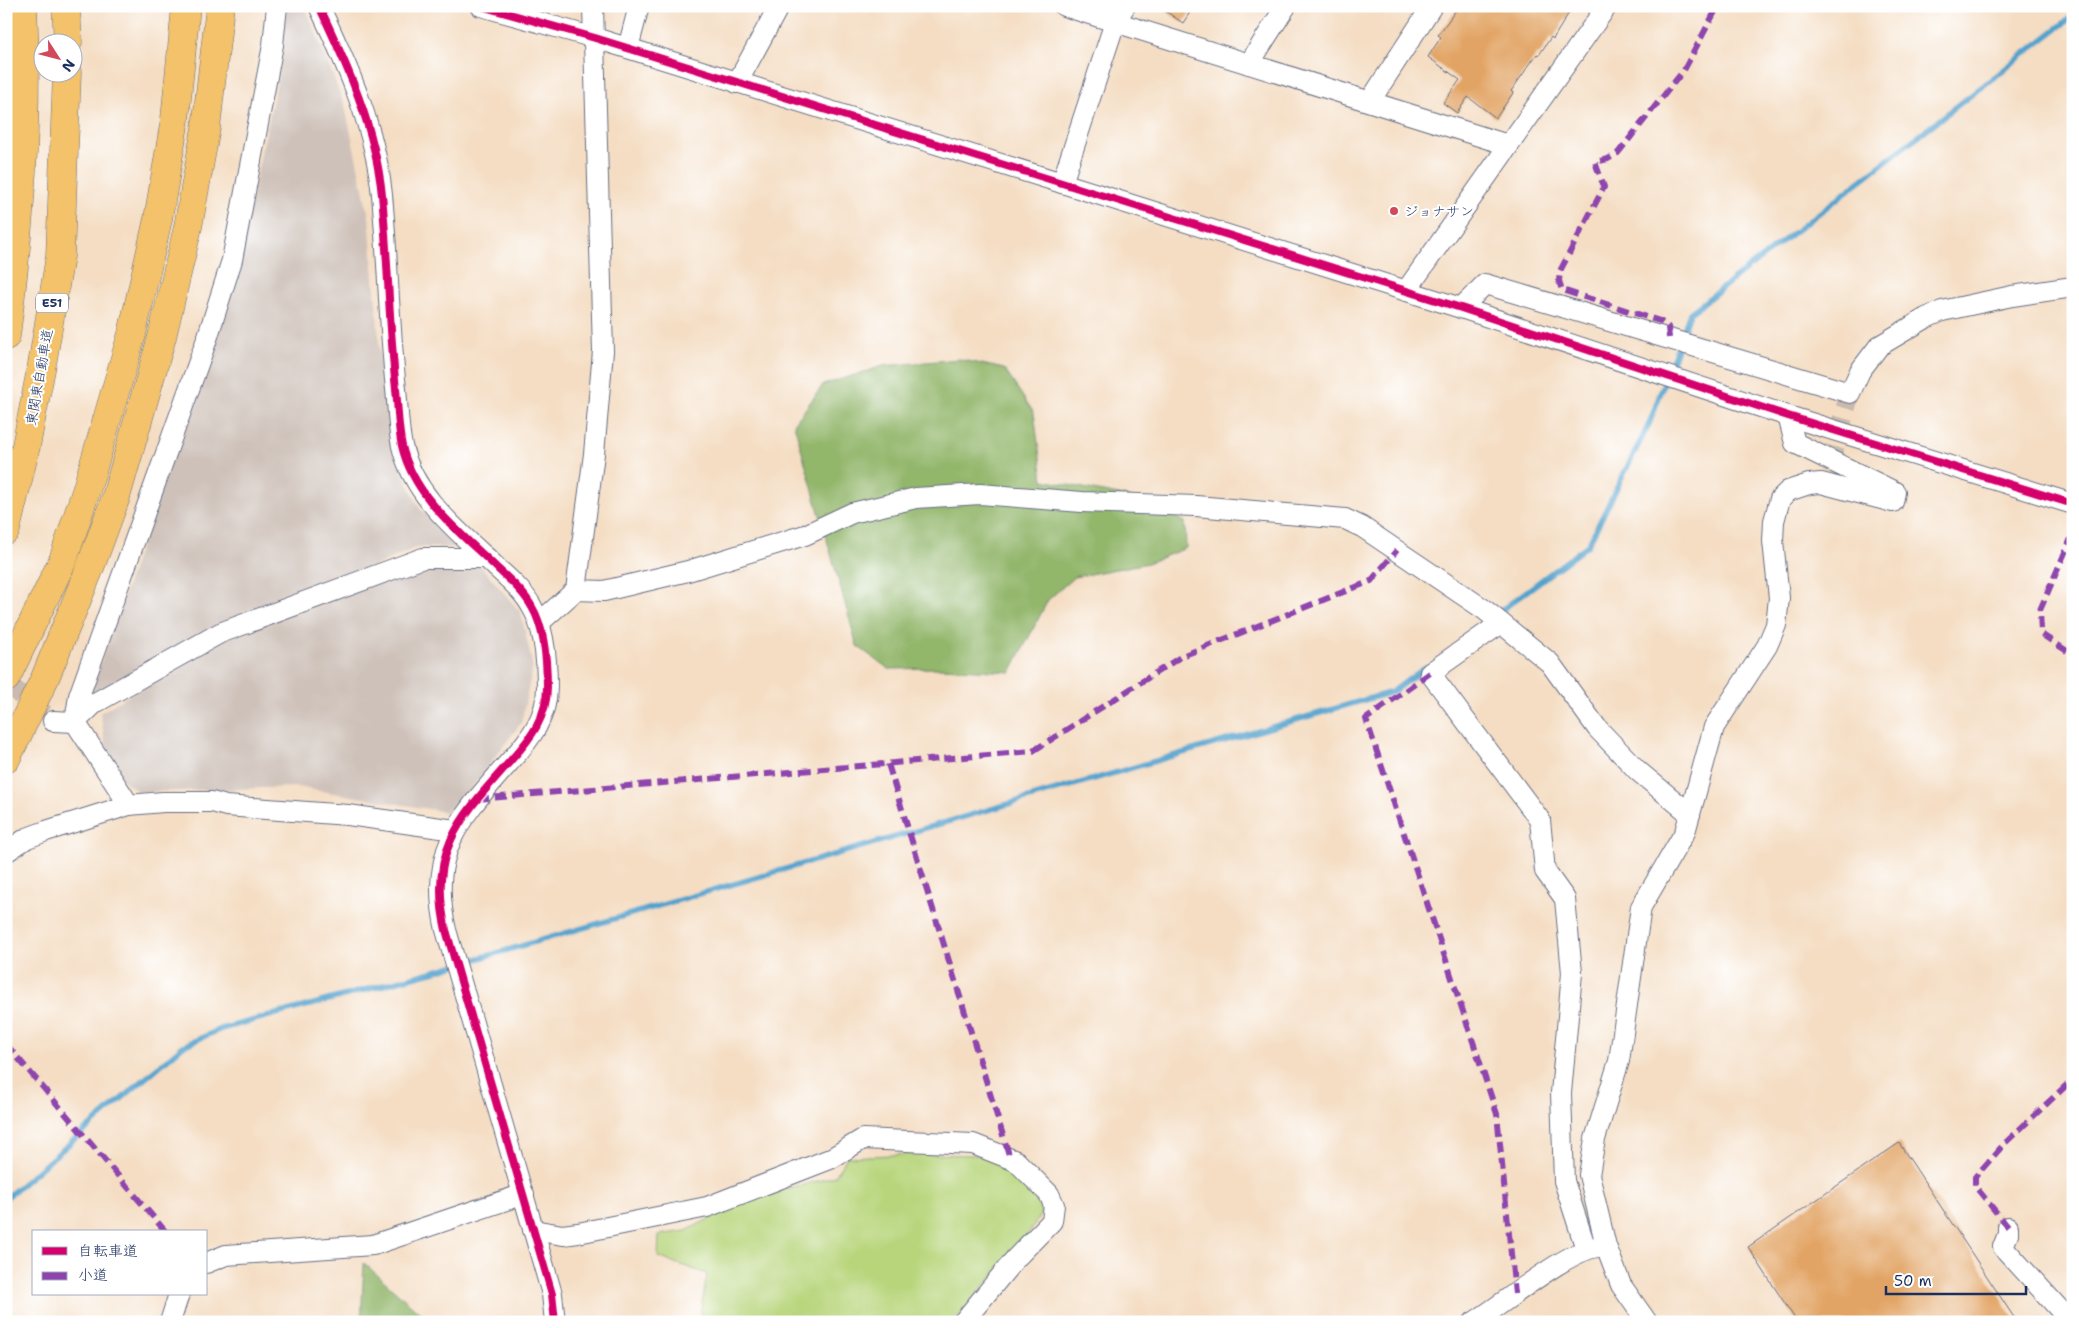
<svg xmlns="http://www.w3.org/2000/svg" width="2079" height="1328" font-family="'Shantell Sans','Klee One',sans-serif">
  <rect width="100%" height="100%" fill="#fff"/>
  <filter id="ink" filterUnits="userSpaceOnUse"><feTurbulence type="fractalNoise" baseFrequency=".02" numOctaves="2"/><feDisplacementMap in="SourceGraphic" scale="10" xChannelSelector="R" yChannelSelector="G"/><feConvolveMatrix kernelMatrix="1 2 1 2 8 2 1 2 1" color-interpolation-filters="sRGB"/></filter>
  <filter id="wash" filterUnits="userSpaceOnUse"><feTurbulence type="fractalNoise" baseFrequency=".0096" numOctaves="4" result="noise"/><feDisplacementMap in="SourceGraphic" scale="20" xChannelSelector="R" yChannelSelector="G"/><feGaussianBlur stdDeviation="1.12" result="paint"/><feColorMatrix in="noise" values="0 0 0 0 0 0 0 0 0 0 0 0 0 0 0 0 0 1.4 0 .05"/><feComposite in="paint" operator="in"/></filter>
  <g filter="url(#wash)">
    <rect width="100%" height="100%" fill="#f4ddc3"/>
    <!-- industrial -->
    <g fill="#cec1b9">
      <polygon points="285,6 305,6 345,106 369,217 381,364 395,455 420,509 463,548 417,547 90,694 238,260 282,59"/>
      <polygon points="480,565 521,613 533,667 521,723 452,813 298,787 138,792 110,769 100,713 216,642 422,566"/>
    </g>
    <!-- green -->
    <polygon fill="#b8d57b" stroke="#6a826c" points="914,1154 980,1155 1017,1171 1041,1199 1041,1214 1026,1237 953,1322 699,1322 707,1274 658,1257 659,1235 686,1231 737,1204 835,1176 847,1157"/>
    <!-- forest -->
    <g fill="#92b66b" stroke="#567264">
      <polygon points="959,359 1004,369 1034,413 1043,480 1129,497 1185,522 1186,548 1148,563 1074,577 1048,600 1011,672 943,668 889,669 857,646 794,424 823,385 883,366"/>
      <polygon points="364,1263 430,1322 361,1322"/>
    </g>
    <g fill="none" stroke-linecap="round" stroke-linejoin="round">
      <!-- stream -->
      <g stroke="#53a2cd" stroke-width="5.5">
        <polyline points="1495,615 1588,545 1649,424 1690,313 2073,16"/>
        <polyline points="6,1198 183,1046 221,1029 439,970 1392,692 1426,667"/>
      </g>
    </g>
    <g id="blocks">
      <!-- building -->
      <g fill="#e2a465">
        <polygon points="1158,6 1194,6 1183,23"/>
        <polygon points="1459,6 1573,6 1553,39 1551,37 1539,55 1537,54 1511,91 1513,93 1496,118 1468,97 1457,113 1443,103 1460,80 1428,57 1441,37 1438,35"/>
        <polygon points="1899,1143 2017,1322 1797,1322 1748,1247"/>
      </g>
    </g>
  </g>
  <g filter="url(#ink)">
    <use href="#blocks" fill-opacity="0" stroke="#676c81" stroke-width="1"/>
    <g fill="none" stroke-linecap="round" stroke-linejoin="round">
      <!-- minor-tunnel -->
      <g stroke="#c9baaf" stroke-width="20" stroke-dasharray="20 10" stroke-linecap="butt">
        <polyline points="1829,466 1850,393"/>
        <polyline points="6,683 53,721"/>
      </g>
      <!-- minor casing -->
      <g stroke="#676c81" stroke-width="22">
        <g id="minor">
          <path d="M319,6C348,67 375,127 382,195C388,260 389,325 396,389C398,408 398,428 402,446C414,498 461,533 498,569C510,580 524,592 532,607C545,629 547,663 547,687C547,717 531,738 512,759C462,816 427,849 446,930L552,1294L555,1322"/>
          <polyline points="481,6 595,38 1062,183 1461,308 1788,416 2073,504"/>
          <polyline points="1064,6 1508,145"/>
          <polyline points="628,48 639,6"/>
          <polyline points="1249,64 1286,6"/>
          <polyline points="737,83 779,6"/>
          <polyline points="1370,101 1432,6"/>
          <polyline points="1062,183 1115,22 1125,6"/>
          <polyline points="1406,291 1607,6"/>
          <polyline points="1461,308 1485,284 1850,393 1860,371 1879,346 1926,318 1942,311 2012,296 2073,287"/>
          <polyline points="576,590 604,591 688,571 805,535 852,513 916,498 980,494 1082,502 1196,506 1345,519 1362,527 1485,610 1550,663 1597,728 1638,771 1690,814"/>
          <polyline points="539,623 576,590 594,454 603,351 593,6"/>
          <polyline points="1501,623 1430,673 1540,820 1545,871 1565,899 1572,973 1561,1093 1564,1181 1586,1249"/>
          <polyline points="53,721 75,722 95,703 220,633 423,558 487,558"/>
          <polyline points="129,805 75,722 79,696 207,339 232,260 273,45 277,6"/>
          <polyline points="6,852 27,838 46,831 129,805 163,802 212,802 226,806 348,815 455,830"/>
          <polyline points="2008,1227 2008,1234 2003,1247 2071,1322"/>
          <polyline points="533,1230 563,1235 578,1233 707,1207 830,1159 863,1139 973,1144 1016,1161 1049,1194 1054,1205 1052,1221 1015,1259 963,1322"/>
          <polyline points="206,1263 226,1255 373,1245 524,1194"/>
          <polyline points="170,1322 179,1294"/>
          <path d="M1474,1322C1505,1303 1565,1252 1597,1247"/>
          <polyline points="1647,1322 1621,1285 1606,1246 1589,1175 1595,1139 1619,1061 1641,907 1685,832 1714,727 1767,646 1776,625 1779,598 1773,541 1774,521 1780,499 1788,491 1809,484 1821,483 1893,502 1895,492 1795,443 1788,416"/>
        </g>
      </g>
      <!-- highway casing -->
      <g stroke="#676c81" stroke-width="29">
        <g id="highway">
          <polyline points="66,6 68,42"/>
          <path d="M6,336C20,226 29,117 23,6"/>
          <polyline points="6,530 26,446 43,359 60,256 67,72"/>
          <polyline points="6,678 63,560 86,491 132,334 158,219 175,119 186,6"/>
          <polyline points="6,759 45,678 88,573 116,497 162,337 188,227 206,128 220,6"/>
        </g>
      </g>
      <!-- minor -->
      <use href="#minor" stroke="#fff" stroke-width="20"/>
      <!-- highway -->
      <use href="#highway" stroke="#f3c26a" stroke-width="28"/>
      <!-- quiet -->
      <g stroke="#8e44ad" stroke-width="6" stroke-dasharray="12 6" stroke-linecap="butt">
        <polyline points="1669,338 1668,327 1660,321 1562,290 1559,281 1560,271 1604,187 1595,162 1608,159 1618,153 1684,70 1718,6"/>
        <polyline points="2073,534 2040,610 2041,634 2073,655"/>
        <polyline points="1430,673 1366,719 1497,1114 1515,1294"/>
        <polyline points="888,764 1010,1158"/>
        <polyline points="477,799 1033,751 1182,656 1371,581 1397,550"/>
        <polyline points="6,1044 166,1232"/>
        <polyline points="2008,1227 1975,1186 1975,1177 2004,1144 2073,1079"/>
      </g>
      <!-- cycleway casing -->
      <g stroke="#fff" stroke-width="11">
        <g id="cycleway">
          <path d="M319,6C348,67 375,127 382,195C388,260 389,325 396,389C398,408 398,428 402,446C414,498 461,533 498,569C510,580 524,592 532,607C545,629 547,663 547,687C547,717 531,738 512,759C462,816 427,849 446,930L552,1294L555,1322"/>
          <polyline points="481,6 595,38 1062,183 1461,308 1788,416 2073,504"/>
        </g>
      </g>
      <!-- cycleway -->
      <use href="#cycleway" stroke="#d6006c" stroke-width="8"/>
    </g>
  </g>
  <!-- markers -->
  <circle fill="#d1495b" stroke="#fff" stroke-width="2" cx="1394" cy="211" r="5"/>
  <g text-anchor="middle" stroke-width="4" stroke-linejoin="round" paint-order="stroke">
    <!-- shield labels -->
    <rect fill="#fff" stroke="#5f6d8e" stroke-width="1" x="36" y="293.5" width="32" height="19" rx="4"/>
    <g font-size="12" font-weight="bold" fill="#1b2f5e">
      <text x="52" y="307">E51</text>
    </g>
    <!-- poi labels -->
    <g font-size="14" fill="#1b2f5e" stroke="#fff" text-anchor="start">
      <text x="1404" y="216">ジョナサン</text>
    </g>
    <!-- street labels -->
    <g font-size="14" fill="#1b2f5e" stroke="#fff">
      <text transform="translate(39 377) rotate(-80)" y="5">東関東自動車道</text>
    </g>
  </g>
  <!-- margin -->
  <rect width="2079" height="1328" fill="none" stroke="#fff" stroke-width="25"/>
  <!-- legend -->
  <rect x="32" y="1230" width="175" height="65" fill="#ffffff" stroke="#a4acbf"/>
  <rect x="42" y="1247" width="25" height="8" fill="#d6006c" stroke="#a4acbf"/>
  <text x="78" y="1256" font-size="15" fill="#1b2f5e">自転車道</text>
  <rect x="42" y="1272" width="25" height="8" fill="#8e44ad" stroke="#a4acbf"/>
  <text x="78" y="1280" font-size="15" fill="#1b2f5e">小道</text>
  <!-- north arrow -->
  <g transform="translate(58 58) rotate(126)"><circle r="24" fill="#ffffff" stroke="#a4acbf"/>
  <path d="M0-4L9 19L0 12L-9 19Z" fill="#d1495b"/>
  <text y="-8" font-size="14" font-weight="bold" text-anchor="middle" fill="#1b2f5e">N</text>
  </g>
  <!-- scale -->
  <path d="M1886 1286v8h140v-8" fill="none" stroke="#1b2f5e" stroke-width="2.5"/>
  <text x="1894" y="1286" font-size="15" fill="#1b2f5e" stroke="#ffffff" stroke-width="4" paint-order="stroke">50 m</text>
</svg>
